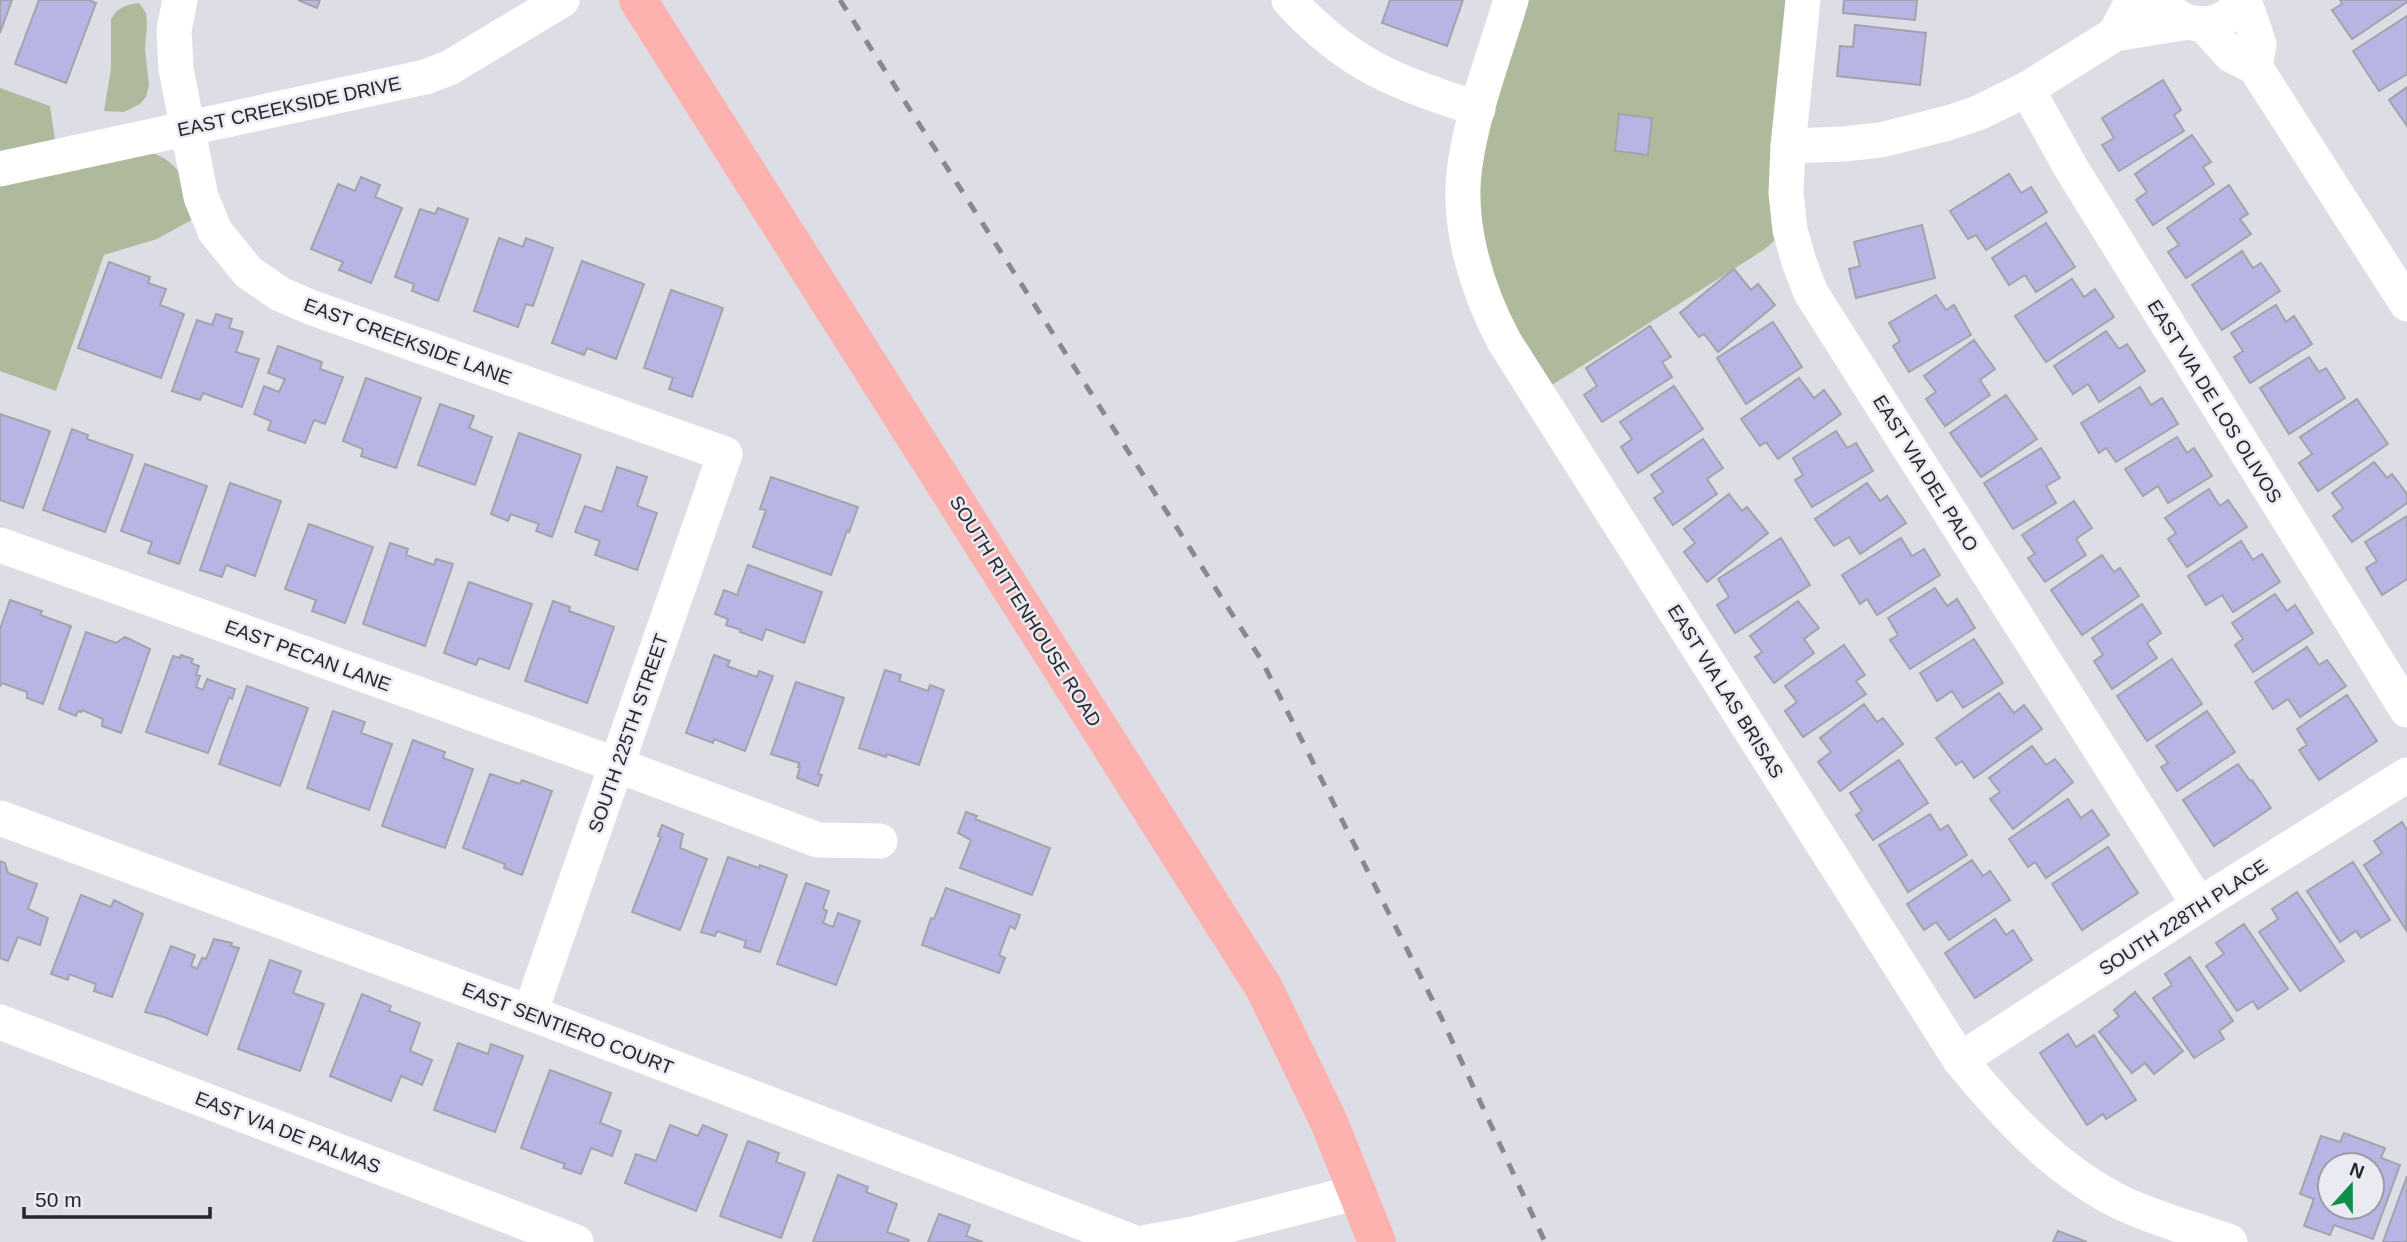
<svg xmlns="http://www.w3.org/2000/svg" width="2407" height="1242" font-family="Arial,sans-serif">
  <rect width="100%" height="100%" fill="#dddde6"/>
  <!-- green -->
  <g fill="#afba9c">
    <path d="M1529,0H1786L1776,239L1765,249L1552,385C1532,354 1508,322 1496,287C1481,245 1475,188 1484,144C1495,96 1514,47 1529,0Z"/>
    <path d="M139,3L146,13L147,26L145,49L149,85L146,97L140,104L124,112L104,111L111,69V19C117,8 127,4 139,3Z"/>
    <polygon points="0,88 50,106 55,140 0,152"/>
    <path d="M153,153C187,167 184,187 193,219L157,239L104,255L56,391L0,371V183Z"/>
  </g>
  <!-- building -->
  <g fill="#b8b5e5" stroke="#a3a3ac" stroke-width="2" fill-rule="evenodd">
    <polygon points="0,0 12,0 0,33"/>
    <polygon points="39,0 89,0 96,3 66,83 15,64"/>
    <polygon points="298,0 320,0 317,8"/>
    <polygon points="1390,0 1463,0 1447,46 1382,23"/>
    <polygon points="1844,0 1917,0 1915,20 1843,13"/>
    <polygon points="2340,0 2407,0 2407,2 2352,39 2332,10 2342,4"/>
    <polygon points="2407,16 2407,74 2379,91 2353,51"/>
    <polygon points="1855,25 1926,33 1920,85 1837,76 1840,46 1853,47"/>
    <polygon points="2163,80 2181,110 2174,115 2184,131 2119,171 2102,145 2114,138 2102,118"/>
    <polygon points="2407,87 2407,126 2389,100"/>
    <polygon points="1619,114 1652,118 1648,155 1615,151"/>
    <polygon points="2192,135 2211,162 2203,167 2214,184 2153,225 2136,200 2147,192 2135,174"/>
    <polygon points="2009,174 2021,193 2031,187 2047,212 1986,250 1976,235 1968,239 1950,211"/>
    <polygon points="361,177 380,185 375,197 402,208 371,283 339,270 343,262 311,249 338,184 355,191"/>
    <polygon points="2229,185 2248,214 2240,219 2251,234 2186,278 2168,252 2179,245 2167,228"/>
    <polygon points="438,208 468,219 438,301 412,291 414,284 395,277 420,209 435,214"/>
    <polygon points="2046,223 2075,267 2036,292 2025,275 2009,285 1992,258"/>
    <polygon points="1922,225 1935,278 1856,298 1849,269 1860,266 1854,242"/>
    <polygon points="499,238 523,247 526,238 553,248 533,306 526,304 518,327 474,311"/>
    <polygon points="2242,251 2253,268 2261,263 2280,291 2222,330 2192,285"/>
    <polygon points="582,261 644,284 616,359 587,348 584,355 552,343"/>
    <polygon points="109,262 150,277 148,283 166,289 160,305 184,314 161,378 78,348"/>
    <polygon points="1734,269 1751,290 1758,284 1775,305 1718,352 1704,334 1699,337 1680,313"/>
    <polygon points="2072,279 2084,297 2095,289 2114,317 2046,362 2015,316"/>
    <polygon points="671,290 723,308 692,397 669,389 673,378 644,368"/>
    <polygon points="1936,295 1946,310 1954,305 1971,335 1909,372 1893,346 1900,341 1889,323"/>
    <polygon points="2276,305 2286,322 2294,316 2312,344 2250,383 2234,357 2243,351 2231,333"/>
    <polygon points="216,314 232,319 229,328 243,332 236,352 259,359 242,407 203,393 200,400 172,391 197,320 212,325"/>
    <polygon points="1773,322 1802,367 1746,404 1717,358"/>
    <polygon points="1650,326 1671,357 1662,362 1672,377 1602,422 1584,395 1597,386 1586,368"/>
    <polygon points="2106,331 2119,349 2127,344 2145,371 2099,402 2088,384 2073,394 2054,366"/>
    <polygon points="1974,340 1995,369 1980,380 1990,395 1945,426 1926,399 1936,392 1924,376"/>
    <polygon points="278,346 322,362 320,369 343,377 325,424 314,420 305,443 268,430 271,421 254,414 264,386 279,392 285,379 268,373"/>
    <polygon points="2309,357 2319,372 2326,368 2345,398 2289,434 2260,388"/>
    <polygon points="366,378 421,398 396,468 361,456 363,449 343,441"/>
    <polygon points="1799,378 1814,398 1824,390 1841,414 1778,459 1766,442 1760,446 1741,419"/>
    <polygon points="1674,386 1703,429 1638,473 1621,447 1632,439 1620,422"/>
    <polygon points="2140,387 2151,405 2162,398 2178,424 2116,462 2106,448 2099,453 2081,423"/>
    <polygon points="2006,395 2037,439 1981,477 1950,433"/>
    <polygon points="2357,399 2388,444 2318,491 2299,463 2312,454 2300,437"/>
    <polygon points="440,404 474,416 469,428 492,437 475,485 418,465"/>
    <polygon points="0,414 50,431 23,508 0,500"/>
    <polygon points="72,429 88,435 87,439 133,455 105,532 43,510"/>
    <polygon points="1836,431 1847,448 1856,443 1873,471 1812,507 1795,480 1803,475 1793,458"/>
    <polygon points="519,433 581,455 552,537 536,531 539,524 511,514 508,521 491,514"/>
    <polygon points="2177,437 2187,453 2194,448 2212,476 2168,503 2158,486 2143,496 2125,469"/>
    <polygon points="1703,439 1723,468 1707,479 1717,494 1673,525 1654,498 1663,492 1651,475"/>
    <polygon points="2041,448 2060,478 2046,486 2056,503 2013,529 1984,483"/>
    <polygon points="2374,462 2387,478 2392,474 2407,494 2407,503 2352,542 2333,516 2343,508 2332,493"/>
    <polygon points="145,464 207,486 179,564 148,553 152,542 121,531"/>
    <polygon points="617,467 647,477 637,506 657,513 637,570 595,555 600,541 575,532 585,506 602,512"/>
    <polygon points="771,477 858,507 849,532 847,531 831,575 753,547 766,510 760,509"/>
    <polygon points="230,483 281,501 255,576 226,565 222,577 200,570"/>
    <polygon points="1867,483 1880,501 1887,496 1906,523 1860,554 1849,537 1834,546 1815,519"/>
    <polygon points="2209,489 2220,506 2228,500 2247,527 2187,567 2168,539 2176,533 2165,518"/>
    <polygon points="1729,494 1742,511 1747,507 1768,533 1707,582 1684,552 1695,543 1684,529"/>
    <polygon points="2074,501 2092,528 2076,539 2086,555 2045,582 2028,558 2035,554 2022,535"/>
    <polygon points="2407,516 2407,579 2382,595 2366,568 2377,561 2365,542"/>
    <polygon points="309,524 373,547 345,623 312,611 316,600 285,589"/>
    <polygon points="1781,538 1810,585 1735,633 1717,605 1729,597 1718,579"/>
    <polygon points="1901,538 1912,556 1924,549 1940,575 1877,615 1867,599 1860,604 1842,575"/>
    <polygon points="2241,541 2253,560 2262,554 2280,582 2233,612 2222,595 2206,605 2188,576"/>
    <polygon points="390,543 408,549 406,555 434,565 436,559 453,564 425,646 363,624"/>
    <polygon points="2102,555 2114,572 2120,568 2139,596 2082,635 2051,590"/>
    <polygon points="748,565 822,592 804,643 766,629 762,640 740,632 741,630 726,625 728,619 715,614 724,590 737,595"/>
    <polygon points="469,582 532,604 509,669 479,658 476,665 444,653"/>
    <polygon points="1935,588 1947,606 1957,599 1975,628 1910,669 1890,640 1898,635 1888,618"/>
    <polygon points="2275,594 2287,611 2295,605 2313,633 2253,672 2235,645 2243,639 2232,623"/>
    <polygon points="10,600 42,611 40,615 71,626 43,704 27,698 27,692 2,683 0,686 0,629"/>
    <polygon points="553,601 570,607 569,611 614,627 587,703 525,681"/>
    <polygon points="1798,601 1819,628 1804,639 1814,653 1774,683 1755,657 1762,652 1750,636"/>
    <polygon points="2142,604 2161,633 2147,643 2157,658 2112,689 2094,661 2103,655 2092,638"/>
    <polygon points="86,632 116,643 125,637 150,649 121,733 102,726 103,719 82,710 81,712 78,711 76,716 59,709"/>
    <polygon points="1974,639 2003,683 1963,708 1952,691 1937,701 1920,673"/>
    <polygon points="1844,645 1865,675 1856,681 1866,694 1803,737 1785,711 1797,702 1785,686"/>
    <polygon points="2307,647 2319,665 2327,660 2346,686 2300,717 2288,699 2273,709 2255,682"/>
    <polygon points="181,655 193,659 191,663 199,666 196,675 200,676 196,687 203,690 207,679 235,689 232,699 229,697 208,753 146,732 173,656 180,658"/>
    <polygon points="714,655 730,661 727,666 757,677 759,671 773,676 745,751 714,739 713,743 686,733"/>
    <polygon points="2172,659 2202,704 2147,741 2117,696"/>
    <polygon points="885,670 901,675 899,681 928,691 930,685 944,690 919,765 887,754 886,757 859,748"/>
    <polygon points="796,682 844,698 818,774 822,775 818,786 797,778 800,767 798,767 799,763 771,754"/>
    <polygon points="247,686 308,708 280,786 219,764"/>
    <polygon points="1999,693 2014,713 2024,705 2042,729 1974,778 1962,761 1956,765 1936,738"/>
    <polygon points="2347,695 2377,741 2319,780 2299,750 2307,745 2297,729"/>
    <polygon points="1864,704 1877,722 1883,718 1903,744 1840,791 1818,762 1831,752 1820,738"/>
    <polygon points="333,711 365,722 361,733 392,744 369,810 307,788"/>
    <polygon points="2207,711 2235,752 2177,791 2161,767 2168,763 2156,746"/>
    <polygon points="413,740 445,752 443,758 473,769 445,848 382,826"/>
    <polygon points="2032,746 2046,765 2055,759 2073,782 2013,829 1990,799 2000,792 1989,778"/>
    <polygon points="1899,760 1928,803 1873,840 1856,815 1862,811 1850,793"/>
    <polygon points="2238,764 2250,781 2252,780 2271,808 2214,846 2183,800"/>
    <polygon points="490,774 520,784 522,780 552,791 522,875 504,868 505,864 463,848"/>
    <polygon points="2068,799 2081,818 2092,810 2109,835 2046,878 2035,862 2028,867 2009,839"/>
    <polygon points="966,812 977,816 975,819 1050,848 1032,895 960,868 971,840 958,833"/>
    <polygon points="1930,814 1940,830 1948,825 1967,855 1908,892 1879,845"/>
    <polygon points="2402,822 2407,830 2406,930 2364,865 2382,853 2374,841"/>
    <polygon points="662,825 683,834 680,848 707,859 680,930 632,912 661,837 658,836"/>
    <polygon points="2108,847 2138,893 2082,930 2052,884"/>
    <polygon points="728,857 759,868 760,865 787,875 760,952 744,947 746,941 717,931 715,936 701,932"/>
    <polygon points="1972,860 1983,876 1990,871 2010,900 1949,940 1936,922 1924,930 1907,904"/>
    <polygon points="0,861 5,863 8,873 37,884 28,909 48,918 40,945 18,937 8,961 0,958"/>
    <polygon points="2353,862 2390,920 2361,938 2356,931 2340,942 2307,891"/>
    <polygon points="806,883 829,891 823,909 827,911 823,923 833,927 838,913 860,921 836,985 777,964"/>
    <polygon points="946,888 1020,915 1015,929 1010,926 999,955 1005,958 999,973 922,945 931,918 934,919"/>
    <polygon points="2297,892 2344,961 2300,991 2259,932 2278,919 2272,909"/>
    <polygon points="81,895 111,907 114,900 143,914 112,997 94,991 96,984 69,974 68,980 51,974"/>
    <polygon points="1995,919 2006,935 2013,930 2032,960 1975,998 1945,953"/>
    <polygon points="2244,924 2288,989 2258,1009 2253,1001 2237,1011 2206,966 2224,954 2216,943"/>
    <polygon points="214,939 232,943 231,946 239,948 207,1035 164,1017 145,1012 171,946 195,955 191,966 197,969 202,958 206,959"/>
    <polygon points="2190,957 2233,1021 2219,1031 2224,1039 2194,1058 2153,998 2172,985 2165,974"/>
    <polygon points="270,960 301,971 293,993 324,1004 300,1071 238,1049"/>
    <polygon points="2135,992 2183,1051 2154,1074 2145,1063 2132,1073 2099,1032 2119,1016 2114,1010"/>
    <polygon points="362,994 391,1006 389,1011 420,1023 410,1051 432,1060 422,1085 401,1076 391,1101 330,1076"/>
    <polygon points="2068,1034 2076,1047 2094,1035 2136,1100 2106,1119 2103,1114 2087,1125 2040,1053"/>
    <polygon points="458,1043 488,1054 491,1044 523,1056 495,1132 434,1110"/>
    <polygon points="550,1070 611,1093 600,1123 621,1131 612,1156 591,1148 581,1174 563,1168 565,1164 521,1148"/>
    <polygon points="670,1125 698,1136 703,1125 727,1135 696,1211 625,1183 636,1154 656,1161"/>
    <path d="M2344,1133L2385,1148L2381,1158L2400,1165L2373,1239L2334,1225L2330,1235L2304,1226L2314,1199L2300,1194L2321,1136L2340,1142ZM2330,1165H2372V1207H2330Z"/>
    <polygon points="748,1141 779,1153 776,1162 805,1173 781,1238 720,1216"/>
    <polygon points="838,1175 868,1187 866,1192 897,1204 887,1232 909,1240 908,1242 813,1242"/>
    <polygon points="2407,1176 2407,1242 2383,1242"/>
    <polygon points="939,1214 970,1225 966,1236 983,1242 928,1242"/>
    <polygon points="2058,1231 2087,1242 2053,1242"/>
  </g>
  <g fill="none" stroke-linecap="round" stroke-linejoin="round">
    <!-- minor -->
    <g stroke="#fff" stroke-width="35">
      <polyline points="180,0 174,30 176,69 201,197 215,231 248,272 280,294 310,307 725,454 530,1013"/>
      <path d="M1289,0C1349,66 1396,82 1478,109"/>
      <path d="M1511,0C1495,54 1473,109 1465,165C1456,224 1477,290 1504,341L1960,1060C2006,1116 2057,1172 2124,1204C2158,1220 2195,1229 2230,1242"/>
      <polyline points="1803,0 1788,146 1786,193 1790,230 1799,262 1811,293 2199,905"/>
      <path d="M2161,0C2181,31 2223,33 2242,0"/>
      <polyline points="2244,0 2259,44 2255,67"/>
      <polyline points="2204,25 2231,55 2255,67"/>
      <polyline points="2115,34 2133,0"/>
      <polyline points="2255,67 2407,304"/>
      <polyline points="2027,89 2071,168 2407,710"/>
      <polyline points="1788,146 1843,144 1881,140 1948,123 1978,113 2027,89 2115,34 2188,22"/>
      <polyline points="0,169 425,77 449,68 562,0"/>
      <polyline points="0,545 617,765 818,840 880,841"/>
      <polyline points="0,818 530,1013 1133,1242"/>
      <polyline points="0,1022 576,1242"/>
      <polyline points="1960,1060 2199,905 2407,775"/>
      <polyline points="1148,1242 1193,1234 1358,1192"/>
    </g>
    <!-- major -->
    <polyline stroke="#fdb2b0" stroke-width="38" points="638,0 1264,988 1329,1122 1377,1242"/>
    <!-- rail -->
    <polyline stroke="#88888e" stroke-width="5" stroke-dasharray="12 12" stroke-linecap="butt" points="840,0 1262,661 1441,1017 1545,1242"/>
  </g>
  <g text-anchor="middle" stroke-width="5" stroke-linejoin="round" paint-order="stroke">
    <!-- street labels -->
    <g font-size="19" fill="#262629" stroke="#eaeaf3">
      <text transform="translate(289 106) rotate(-12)" y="7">EAST CREEKSIDE DRIVE</text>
      <text transform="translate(408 341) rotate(20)" y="7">EAST CREEKSIDE LANE</text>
      <text transform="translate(2215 401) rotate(58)" y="7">EAST VIA DE LOS OLIVOS</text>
      <text transform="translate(1926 473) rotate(58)" y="7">EAST VIA DEL PALO</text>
      <text transform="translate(1026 611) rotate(58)" y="7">SOUTH RITTENHOUSE ROAD</text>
      <text transform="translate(308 655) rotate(20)" y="7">EAST PECAN LANE</text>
      <text transform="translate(1726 691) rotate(58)" y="7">EAST VIA LAS BRISAS</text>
      <text transform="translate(628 733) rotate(-71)" y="7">SOUTH 225TH STREET</text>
      <text transform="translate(2183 917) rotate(-33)" y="7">SOUTH 228TH PLACE</text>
      <text transform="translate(568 1028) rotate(21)" y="7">EAST SENTIERO COURT</text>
      <text transform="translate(288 1132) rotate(21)" y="7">EAST VIA DE PALMAS</text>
    </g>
  </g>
  <!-- north arrow -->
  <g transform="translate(2351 1186) rotate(21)"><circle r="33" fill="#eaeaf3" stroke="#9c9ca2" stroke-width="2"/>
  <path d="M0-5L12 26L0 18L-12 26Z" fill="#0e8e4a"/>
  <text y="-10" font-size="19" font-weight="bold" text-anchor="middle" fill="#262629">N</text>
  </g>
  <!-- scale -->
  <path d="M24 1207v10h186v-10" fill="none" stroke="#262629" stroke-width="3.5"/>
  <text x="35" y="1207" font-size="21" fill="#262629" stroke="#eaeaf3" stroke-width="5" paint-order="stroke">50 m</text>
</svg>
